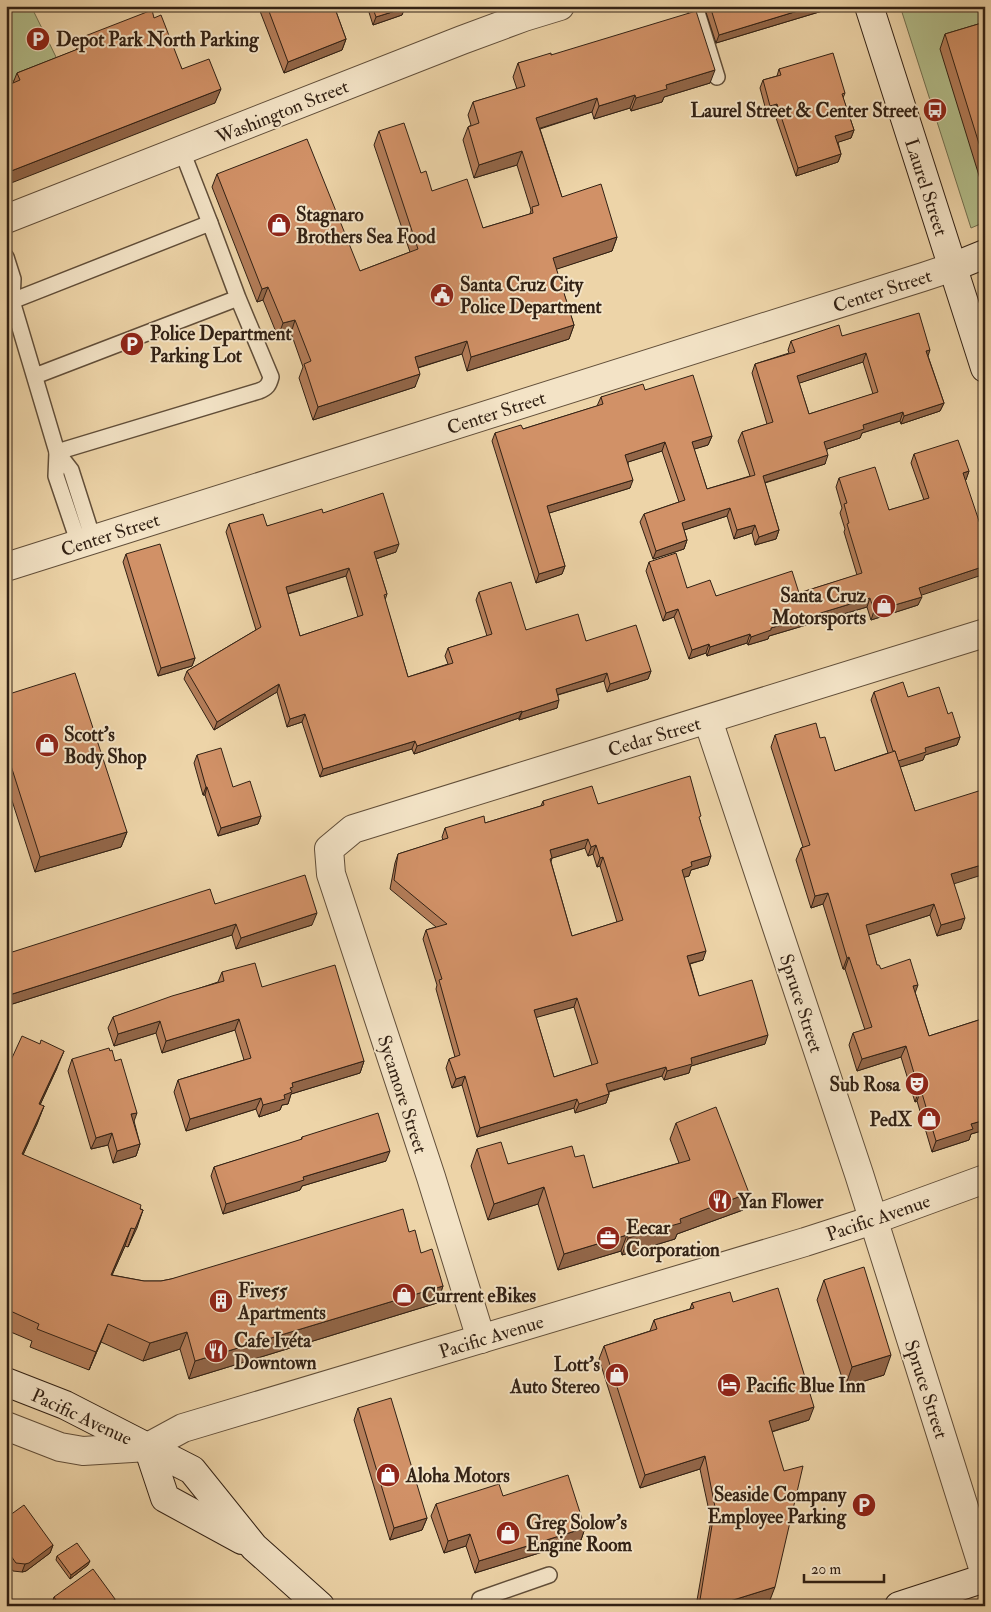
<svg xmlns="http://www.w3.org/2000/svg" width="991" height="1612" font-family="'IM FELL Double Pica',serif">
  <rect width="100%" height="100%" fill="#edd4a8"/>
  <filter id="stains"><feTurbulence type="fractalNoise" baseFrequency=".004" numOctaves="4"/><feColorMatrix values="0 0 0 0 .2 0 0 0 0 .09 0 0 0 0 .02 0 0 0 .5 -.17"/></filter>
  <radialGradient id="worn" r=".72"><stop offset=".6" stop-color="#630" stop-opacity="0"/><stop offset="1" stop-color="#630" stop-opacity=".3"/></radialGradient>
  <!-- green -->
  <g fill="#b3be8b" stroke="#727050">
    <polygon points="6,6 31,6 57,59 6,84"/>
    <polygon points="900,6 985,6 985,222 971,228"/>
  </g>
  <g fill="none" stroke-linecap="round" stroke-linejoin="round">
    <!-- service casing -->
    <g stroke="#614e39" stroke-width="18">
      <g id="service">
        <polyline points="695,6 717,77"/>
        <polyline points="182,151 210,223"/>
        <polyline points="6,257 13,279 12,301 6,295"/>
        <path d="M35,376L238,298L210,223L12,301L57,452L259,391C267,388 269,385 271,377L238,298"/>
        <polyline points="79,544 56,476 57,452 71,470 93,539"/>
        <polyline points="479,1606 480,1599 549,1575"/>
      </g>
    </g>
    <!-- minor casing -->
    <g stroke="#614e39" stroke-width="30">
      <g id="minor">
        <polyline points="6,219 462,40 524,17 560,6"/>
        <polyline points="708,720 859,1174 985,1574"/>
        <polyline points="481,1339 431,1177 331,874 329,849 353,829 985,633"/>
        <polyline points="6,1426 60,1447 83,1451 148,1447"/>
      </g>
    </g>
    <!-- tertiary casing -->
    <g stroke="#614e39" stroke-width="30">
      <g id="tertiary">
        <polyline points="6,567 923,277 953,267"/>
        <polyline points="148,1447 183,1428 805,1242 873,1220 985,1179"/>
      </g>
    </g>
    <!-- secondary casing -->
    <g stroke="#322114" stroke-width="30">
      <g id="secondary">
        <polyline points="869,6 985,368"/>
        <polyline points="953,267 985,254"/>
        <polyline points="6,1382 65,1405 192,1470 254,1547 320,1606"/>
        <polyline points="148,1447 165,1498 242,1540"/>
        <polyline points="899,1606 985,1578"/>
      </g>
    </g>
    <!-- service -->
    <use href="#service" stroke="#f3e3c6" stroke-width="15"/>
    <!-- minor -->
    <use href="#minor" stroke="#f3e3c6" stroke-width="28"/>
    <!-- tertiary -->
    <use href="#tertiary" stroke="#f3e3c6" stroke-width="28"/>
    <!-- secondary -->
    <use href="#secondary" stroke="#f3e3c6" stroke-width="28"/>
  </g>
  <!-- wall -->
  <g fill="#b47d59" stroke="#322114" fill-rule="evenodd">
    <polygon points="258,6 334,6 346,39 342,50 284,73"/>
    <polygon points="367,6 404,6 402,15 373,25"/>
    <polygon points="704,6 830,6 829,9 716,43"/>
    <polygon points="154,18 182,69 215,103 13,83 17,73 76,50 80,38"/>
    <polygon points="985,22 985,195 940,49 945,34"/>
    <polygon points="551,55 710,83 664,97 662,102 631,111 630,108 594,119 592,112 540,129 562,197 617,237 612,251 556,269 574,325 569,339 467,371 462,354 418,368 415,387 313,420 299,378 303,367 291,333 278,337 263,300 257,302 212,187 217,174 360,271 410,252 374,145 379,131 421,173 432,191 483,228 530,214 531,210 517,165 474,178 463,140 468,127 471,125 468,115 473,102 517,89 513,77 518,63"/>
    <polygon points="779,69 845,93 843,98 854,130 851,138 838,142 841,154 838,162 796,176 774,112 767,114 760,88 763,80 777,76"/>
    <path d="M842,336L928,356L944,403L940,411L901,424L900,421L862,433L860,438L827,449L825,464L765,483L779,530L776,539L755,545L752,533L734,539L727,516L684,530L687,540L684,549L653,559L640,522L644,514L679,502L662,451L628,462L630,488L549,513L565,566L562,574L536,583L492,441L495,433L523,429L597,406L601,397L645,390L712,436L708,445L694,449L707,489L750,476L738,441L742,432L767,424L752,373L755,364L789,353L788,350L791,341ZM863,362L873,394L809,414L799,383Z"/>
    <polygon points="914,454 969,471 921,595 918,605 871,620 867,607 769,636 768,639 748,645 747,643 707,656 706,653 689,659 674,617 663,621 646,571 649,562 687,588 716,596 799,593 857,575 844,532 845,529 840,513 842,508 836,487 839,478 889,510 924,500 911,463"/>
    <path d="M323,513L396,552L376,559L387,594L385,600L408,677L448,664L445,656L448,648L487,636L476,600L479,592L526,630L586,641L651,671L648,679L607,692L604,681L558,695L557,708L519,720V718L414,754L412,749L320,777L302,722L287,727L277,692L214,730L184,679L187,671L256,630L226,532L229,524L267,526ZM346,576L358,617L300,636L288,594Z"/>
    <polygon points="126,554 195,658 192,666 158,676 123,562"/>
    <polygon points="985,658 985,684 980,667 983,659"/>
    <polygon points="874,692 908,697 948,714 960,737 957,745 925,755 923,760 900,767 915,811 954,884 961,929 937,936 930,915 868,935 877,965 881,969 915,992 929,1036 985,1018 985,1130 971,1134 969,1140 932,1152 917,1101 915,1102 901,1057 857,1071 849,1045 853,1033 865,1030 845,969 843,969 823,904 811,908 796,860 801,848 803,847 771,747 775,735 820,738 835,771 888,753 871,700"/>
    <polygon points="6,695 127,832 121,847 35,872 6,782"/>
    <polygon points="197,755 233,787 261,816 258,824 218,836 205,795 203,795 194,763"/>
    <path d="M543,801L598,804L700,820L708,865L691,870L689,876L684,877L703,960L690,964L699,996L765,1044L691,1066L689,1073L664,1080L662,1076L609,1092V1094L606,1103L575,1113L574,1108L477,1137L462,1085L452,1088L446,1068L449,1059L455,1057L436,989L437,985L423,939L426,930L436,927L390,889L395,863L398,854L443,840L442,837L445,828L485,823L541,806ZM585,848L588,856L593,854L597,867L600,866L617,922L572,936L551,862L552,858ZM574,1007L592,1065L554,1077L536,1017Z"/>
    <polygon points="215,904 312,925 236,949 232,935 6,1006 6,954"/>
    <polygon points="222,972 262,987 364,1061 360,1073 291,1094 288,1104 282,1105 280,1110 259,1117 256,1109 186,1131 174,1092 178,1080 244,1060 235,1030 162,1053 156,1033 114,1046 108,1028 113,1017 218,982"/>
    <polygon points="72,1059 134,1121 140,1144 136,1156 113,1163 108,1145 91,1149 68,1071"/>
    <polygon points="57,1068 40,1105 44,1106 37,1124 23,1155 143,1210 128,1247 125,1246 112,1275 144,1281 161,1281 409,1232 421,1253 443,1286 437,1303 189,1379 180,1349 143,1361 101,1342 89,1370 30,1347 32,1341 6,1330 6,1071"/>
    <polygon points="676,1123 749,1193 743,1210 677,1234 675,1239 622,1255 621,1251 558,1270 538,1204 488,1220 471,1166 477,1149 508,1164 575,1157 593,1188 679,1163 670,1139"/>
    <polygon points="302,1137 386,1161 302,1186 300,1190 223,1214 211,1176 214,1167 301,1140"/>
    <polygon points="824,1280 884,1375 845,1387 817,1300"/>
    <polygon points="733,1302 809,1420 772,1432 770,1600 752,1606 696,1606 711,1520 700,1469 640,1488 599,1359 604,1346 650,1331 654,1320 690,1309 692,1303"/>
    <polygon points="358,1408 427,1518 422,1530 390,1540 354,1420"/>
    <polygon points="503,1496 585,1528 581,1540 475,1573 466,1546 444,1553 431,1516 436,1504"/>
    <polygon points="6,1518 53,1545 50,1553 26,1571 22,1572 13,1571 6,1561"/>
    <polygon points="57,1556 88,1565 70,1579 56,1560"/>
    <polygon points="54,1597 115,1599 112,1606 51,1606"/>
  </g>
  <!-- shaded-wall -->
  <g fill="#926648" stroke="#322114">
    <polygon points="814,6 830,6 829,9 716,43 719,35"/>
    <polygon points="405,8 402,15 373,25 376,17"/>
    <polygon points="346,39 342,50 284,73 288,62"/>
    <polygon points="715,70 710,83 664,97 662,102 631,111 636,98 666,85"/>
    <polygon points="221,89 215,103 6,185 6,173"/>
    <polygon points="635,95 630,108 594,119 599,106"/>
    <polygon points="597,98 592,112 531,131 536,118"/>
    <polygon points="777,104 774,112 767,114 770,106"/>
    <polygon points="854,130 851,138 833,144 835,136"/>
    <polygon points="522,151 517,165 474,178 479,165"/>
    <polygon points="841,154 838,162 796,176 798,168"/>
    <polygon points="617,237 612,251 548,272 553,258"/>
    <polygon points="268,287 263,300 257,302 262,289"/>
    <polygon points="295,320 291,333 278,337 283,323"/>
    <polygon points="574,325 569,339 467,371 471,357"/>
    <polygon points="467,341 462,354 410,370 415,357"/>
    <polygon points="930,350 927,359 926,351"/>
    <polygon points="866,353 863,362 794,385 797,376"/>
    <polygon points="420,374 415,387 313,420 318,407"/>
    <polygon points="944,403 940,411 901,424 904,416"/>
    <polygon points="903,412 900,421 862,433 860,438 821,451 824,442 863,425"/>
    <polygon points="712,436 708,445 688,451 692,442"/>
    <polygon points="665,442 662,451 622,464 625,455"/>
    <polygon points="828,455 825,464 760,484 763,476"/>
    <polygon points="9,466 6,474 6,467"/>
    <polygon points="969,471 966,480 960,482 963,473"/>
    <polygon points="633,480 630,488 543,515 547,506"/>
    <polygon points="730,508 727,516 678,532 682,523"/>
    <polygon points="755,525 752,533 734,539 737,530"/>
    <polygon points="779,530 776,539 755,545 759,537"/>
    <polygon points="687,540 684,549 653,559 656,551"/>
    <polygon points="399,544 396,552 372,560 374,552"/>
    <polygon points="565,566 562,574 536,583 539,574"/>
    <polygon points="985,566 985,574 916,597 919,588"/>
    <polygon points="349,568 346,576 283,595 286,587"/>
    <polygon points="922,597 918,605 871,620 874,611"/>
    <polygon points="870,598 867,607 769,636 768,639 748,645 751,637 771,628"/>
    <polygon points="678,609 674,617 663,621 666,613"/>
    <polygon points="750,634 747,643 707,656 710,647"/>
    <polygon points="709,644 706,653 689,659 692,650"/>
    <polygon points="195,658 192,666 158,676 161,668"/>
    <polygon points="651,671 648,679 607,692 610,684"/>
    <polygon points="607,673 604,681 553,696 556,689"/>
    <polygon points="279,684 277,692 214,730 217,722"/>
    <polygon points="559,700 557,708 519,720 522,712"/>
    <polygon points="522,711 519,718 414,754 417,746"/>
    <polygon points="305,714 302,722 287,727 290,719"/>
    <polygon points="960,737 957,745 925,755 923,760 894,769 897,761 925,748"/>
    <polygon points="415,741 412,749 320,777 323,769"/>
    <polygon points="206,787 207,787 205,795 203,795"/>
    <polygon points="261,816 258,824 218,836 221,828"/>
    <polygon points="127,832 121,847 35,872 40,857"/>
    <polygon points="588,839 585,848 546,860 550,850"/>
    <polygon points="596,845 593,854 588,856 591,847"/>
    <polygon points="711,856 708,865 691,870 689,876 678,879 682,870 691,862"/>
    <polygon points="603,857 600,866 597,867 600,858"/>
    <polygon points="985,864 985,874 947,886 951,874"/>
    <polygon points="828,893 823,904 811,908 815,896"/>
    <polygon points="934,904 930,915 862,937 866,925"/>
    <polygon points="317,913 312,925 236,949 241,938"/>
    <polygon points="965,918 961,929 937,936 941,925"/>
    <polygon points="236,924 232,935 6,1006 6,996"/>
    <polygon points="706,951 703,960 684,965 687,956"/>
    <polygon points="849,957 845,969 843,969 847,958"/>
    <polygon points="918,985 914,996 913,986"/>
    <polygon points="577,998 574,1007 531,1019 534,1010"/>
    <polygon points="239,1019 235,1030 162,1053 166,1041"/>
    <polygon points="160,1021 156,1033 114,1046 118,1034"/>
    <polygon points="768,1035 765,1044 691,1066 689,1073 664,1080 667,1071 691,1058"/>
    <polygon points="906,1046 901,1057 857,1071 862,1059"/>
    <polygon points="64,1051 57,1068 32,1122 39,1104"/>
    <polygon points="364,1061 360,1073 291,1094 288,1104 282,1105 280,1110 259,1117 263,1105 284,1095 292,1083"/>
    <polygon points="666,1067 662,1076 603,1093 606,1084"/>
    <polygon points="465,1076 462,1085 452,1088 456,1079"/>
    <polygon points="919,1090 921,1090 917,1101 915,1102"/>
    <polygon points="609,1094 606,1103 575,1113 579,1104"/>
    <polygon points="261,1098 256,1109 186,1131 190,1119"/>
    <polygon points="577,1099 574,1108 477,1137 480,1128"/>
    <polygon points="44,1106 37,1124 15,1172 22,1154"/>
    <polygon points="137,1113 133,1124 131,1114"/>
    <polygon points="985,1120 985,1130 971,1134 969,1140 932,1152 936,1141 971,1124"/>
    <polygon points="112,1133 108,1145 91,1149 96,1138"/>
    <polygon points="140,1144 136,1156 113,1163 117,1151"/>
    <polygon points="390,1151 386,1161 302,1186 300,1190 223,1214 226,1204 303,1177"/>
    <polygon points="544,1187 538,1204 488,1220 494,1204"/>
    <polygon points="749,1193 743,1210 677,1234 675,1239 622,1255 628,1238"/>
    <polygon points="143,1210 137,1228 128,1247 135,1229"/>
    <polygon points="131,1228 125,1246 104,1293 111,1275"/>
    <polygon points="627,1235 621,1251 558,1270 564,1254"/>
    <polygon points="443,1286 437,1303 189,1379 195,1361"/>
    <polygon points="108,1324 101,1342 89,1370 96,1352"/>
    <polygon points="187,1332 180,1349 143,1361 150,1343"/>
    <polygon points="891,1355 884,1375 845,1387 852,1367"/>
    <polygon points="814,1407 809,1420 764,1434 769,1421"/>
    <polygon points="705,1456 700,1469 640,1488 645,1475"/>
    <polygon points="427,1518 422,1530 390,1540 394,1528"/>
    <polygon points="585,1528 581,1540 475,1573 479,1561"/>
    <polygon points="470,1534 466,1546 444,1553 448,1541"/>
    <polygon points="53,1545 50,1553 26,1571 22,1572 25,1564"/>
    <polygon points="90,1561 88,1565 70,1579 71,1575"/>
    <polygon points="775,1587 770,1600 752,1606 714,1606"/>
    <polygon points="115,1599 112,1606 108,1606 110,1603"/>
  </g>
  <!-- building -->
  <g fill="#d19167" stroke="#322114" fill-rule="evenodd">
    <polygon points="267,6 334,6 346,39 288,62"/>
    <polygon points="372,6 404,6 405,8 376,17"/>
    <polygon points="710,6 814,6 719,35"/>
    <polygon points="152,10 154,18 161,15 182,69 209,59 221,89 6,173 6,86 20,80 17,73 83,47 80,38"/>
    <polygon points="696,11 715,70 666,85 667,89 636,98 635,95 599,106 597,98 536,118 562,197 601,184 617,237 553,258 574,325 471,357 467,341 415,357 420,374 318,407 304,364 311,361 295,320 283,323 268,287 262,289 217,174 307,139 360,271 418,249 379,131 404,123 421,173 426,171 432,191 467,179 483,228 533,213 532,207 539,205 522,151 479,165 468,127 479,123 473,102 525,86 518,63 551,53 551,55"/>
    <polygon points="985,22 985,163 945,34"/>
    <polygon points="833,53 845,93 842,94 854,130 835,136 841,154 798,168 777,104 770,106 763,80 781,75 779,69"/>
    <path d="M919,313L930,350L926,351L944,403L904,416L903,412L863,425L864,429L824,442L828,455L763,476L779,530L759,537L755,525L737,530L730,508L682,523L687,540L656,551L644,514L685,500L665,442L625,455L633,480L547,506L565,566L539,574L495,433L521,425L523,429L603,404L601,397L643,384L645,390L693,375L712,436L692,442L707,489L755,475L742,432L773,422L755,364L795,352L791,341L839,325L842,336ZM866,353L878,392L809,414L797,376Z"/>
    <polygon points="958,440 969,471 963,473 985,539 985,566 919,588 922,597 874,611 870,598 771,628 771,630 751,637 750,634 710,647 709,644 692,650 678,609 666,613 649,562 676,553 687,588 710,580 716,596 792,571 799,593 862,573 847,524 849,523 844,504 847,503 839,478 875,467 889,510 929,498 914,454"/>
    <polygon points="6,458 9,466 6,467"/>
    <path d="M383,493L399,544L374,552L387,594L384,595L408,677L453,663L448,648L492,634L479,592L511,582L526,630L578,614L586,641L636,625L651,671L610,684L607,673L556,689L559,700L522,712V711L417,746L415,741L323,769L305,714L290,719L279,684L217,722L187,671L261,627L229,524L263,514L267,526L322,509L323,513ZM349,568L363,615L300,636L286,587Z"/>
    <polygon points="160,544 195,658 161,668 126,554"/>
    <polygon points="985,658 985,666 983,659"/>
    <polygon points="75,673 127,832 40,857 6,750 6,695"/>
    <polygon points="903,682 908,697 939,687 948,714 952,712 960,737 925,748 926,752 898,761 895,751 893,751 874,692"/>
    <polygon points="816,723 820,738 825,737 835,771 895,751 915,811 985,789 985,864 951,874 965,918 941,925 934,904 866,925 877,965 879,965 881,969 910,959 918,985 913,986 929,1036 985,1018 985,1120 971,1124 973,1129 936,1141 921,1090 919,1090 906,1046 862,1059 853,1033 872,1027 849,957 847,958 828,893 815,896 801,848 810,845 775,735"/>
    <polygon points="221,748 233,787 250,781 261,816 221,828 207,787 206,787 197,755"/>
    <path d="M690,776L701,816L699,817L711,856L691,862L692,866L682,870L706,951L687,956L699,996L752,980L768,1035L691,1058L692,1064L667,1071L666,1067L606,1084L609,1094L579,1104L577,1099L480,1128L465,1076L456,1079L449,1059L460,1055L439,980L442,979L426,930L447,924L394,880L398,854L448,838L445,828L484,816L485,823L544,805L543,801L592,786L598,804ZM588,839L591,847L596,845L600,858L603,857L623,920L572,936L550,859L552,858L550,850ZM577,998L598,1063L554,1077L534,1010Z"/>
    <polygon points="305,875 317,913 241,938 236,924 6,996 6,954 210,889 215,904"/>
    <polygon points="255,963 262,987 335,965 364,1061 292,1083 293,1087 290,1088 292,1092 284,1095 285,1099 263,1105 261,1098 190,1119 178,1080 251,1058 239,1019 166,1041 160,1021 118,1034 113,1017 172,996 224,981 222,972"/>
    <polygon points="22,1036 40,1044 41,1040 64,1051 39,1104 44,1106 22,1154 141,1205 140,1209 143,1210 135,1229 131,1228 111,1275 144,1281 161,1281 171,1279 403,1209 409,1232 415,1230 421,1253 432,1249 443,1286 195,1361 187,1332 150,1343 108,1324 96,1352 37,1329 39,1324 6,1309 6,1071"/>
    <polygon points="109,1048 110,1051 112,1050 115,1061 121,1059 137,1113 131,1114 140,1144 117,1151 112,1133 96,1138 72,1059"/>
    <polygon points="716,1107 749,1193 680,1219 681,1223 628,1238 627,1235 564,1254 544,1187 494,1204 477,1149 501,1142 508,1164 572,1146 575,1157 584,1155 593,1188 690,1160 676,1123"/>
    <polygon points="378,1113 390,1151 303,1177 304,1180 226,1204 214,1167 302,1139 302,1137"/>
    <polygon points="864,1267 891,1355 852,1367 824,1280"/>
    <polygon points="778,1288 814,1407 769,1421 784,1471 803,1466 775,1587 714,1606 699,1606 715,1507 705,1456 645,1475 604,1346 657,1329 654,1320 694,1308 692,1303 730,1292 733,1302"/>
    <polygon points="391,1398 427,1518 394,1528 358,1408"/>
    <polygon points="568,1475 585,1528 479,1561 470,1534 448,1541 436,1504 499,1484 503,1496"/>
    <polygon points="24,1505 53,1545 29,1563 25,1564 16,1563 6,1549 6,1518"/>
    <polygon points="77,1543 90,1561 71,1575 57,1556"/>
    <polygon points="93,1569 115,1599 110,1603 112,1606 60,1606 54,1597"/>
  </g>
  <!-- icons -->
  <defs>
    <g id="parking-disc" transform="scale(1.25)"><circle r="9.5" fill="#8f2418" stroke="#f3e3c6"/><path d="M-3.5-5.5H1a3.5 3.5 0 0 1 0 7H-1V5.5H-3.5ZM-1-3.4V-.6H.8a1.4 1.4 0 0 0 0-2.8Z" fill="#fff"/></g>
    <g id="bus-disc" transform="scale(1.25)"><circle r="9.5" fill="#8f2418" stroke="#f3e3c6"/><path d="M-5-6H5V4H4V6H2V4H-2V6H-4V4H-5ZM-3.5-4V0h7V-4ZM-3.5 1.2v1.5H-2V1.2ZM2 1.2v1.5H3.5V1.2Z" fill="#fff"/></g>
    <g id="shop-disc" transform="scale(1.25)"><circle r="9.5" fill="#8f2418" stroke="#f3e3c6"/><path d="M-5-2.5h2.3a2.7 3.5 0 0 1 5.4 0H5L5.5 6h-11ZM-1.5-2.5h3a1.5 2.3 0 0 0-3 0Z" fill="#fff"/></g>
    <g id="civic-disc" transform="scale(1.25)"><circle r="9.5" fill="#8f2418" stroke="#f3e3c6"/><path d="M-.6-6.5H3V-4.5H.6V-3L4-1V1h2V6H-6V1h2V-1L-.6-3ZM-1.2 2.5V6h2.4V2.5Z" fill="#fff"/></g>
    <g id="theatre-disc" transform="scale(1.25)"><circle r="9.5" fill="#8f2418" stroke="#f3e3c6"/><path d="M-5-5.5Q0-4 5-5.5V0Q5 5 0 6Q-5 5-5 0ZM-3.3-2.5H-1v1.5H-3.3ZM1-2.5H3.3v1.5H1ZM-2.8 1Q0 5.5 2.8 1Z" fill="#fff"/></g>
    <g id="restaurant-disc" transform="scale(1.25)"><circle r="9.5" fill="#8f2418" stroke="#f3e3c6"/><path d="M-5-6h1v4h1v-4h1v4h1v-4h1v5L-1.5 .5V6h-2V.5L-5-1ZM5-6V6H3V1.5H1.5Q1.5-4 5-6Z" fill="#fff"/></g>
    <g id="office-disc" transform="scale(1.25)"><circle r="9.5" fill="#8f2418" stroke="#f3e3c6"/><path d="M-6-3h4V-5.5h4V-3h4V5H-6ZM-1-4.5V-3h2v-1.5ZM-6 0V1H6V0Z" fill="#fff"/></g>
    <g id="building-disc" transform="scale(1.25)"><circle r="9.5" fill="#8f2418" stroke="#f3e3c6"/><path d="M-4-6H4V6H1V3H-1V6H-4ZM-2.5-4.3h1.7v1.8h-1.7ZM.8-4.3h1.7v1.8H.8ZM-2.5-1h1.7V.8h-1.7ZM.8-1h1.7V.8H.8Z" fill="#fff"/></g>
    <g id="hotel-disc" transform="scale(1.25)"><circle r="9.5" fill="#8f2418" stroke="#f3e3c6"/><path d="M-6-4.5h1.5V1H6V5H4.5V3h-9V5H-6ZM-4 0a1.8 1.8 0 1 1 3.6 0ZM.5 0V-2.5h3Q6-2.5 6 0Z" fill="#fff"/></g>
  </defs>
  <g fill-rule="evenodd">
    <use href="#parking-disc" x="38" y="39"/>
    <use href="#bus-disc" x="935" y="110"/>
    <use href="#shop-disc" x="279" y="225"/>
    <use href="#civic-disc" x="442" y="295"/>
    <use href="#parking-disc" x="132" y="344"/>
    <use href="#shop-disc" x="884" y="606"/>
    <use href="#shop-disc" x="47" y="745"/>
    <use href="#theatre-disc" x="917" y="1084"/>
    <use href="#shop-disc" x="929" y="1119"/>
    <use href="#restaurant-disc" x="720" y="1201"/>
    <use href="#office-disc" x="608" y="1238"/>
    <use href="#shop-disc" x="404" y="1295"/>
    <use href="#building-disc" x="221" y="1301"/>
    <use href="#restaurant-disc" x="216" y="1351"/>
    <use href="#shop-disc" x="617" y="1375"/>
    <use href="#hotel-disc" x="729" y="1385"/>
    <use href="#shop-disc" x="388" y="1475"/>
    <use href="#parking-disc" x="864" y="1505"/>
    <use href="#shop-disc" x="508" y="1533"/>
  </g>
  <g text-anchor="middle" stroke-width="4" stroke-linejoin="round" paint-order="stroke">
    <!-- poi labels -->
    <g font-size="19" font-weight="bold" fill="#322114" stroke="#f3e3c6" text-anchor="start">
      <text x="56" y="46">Depot Park North Parking</text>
      <text x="918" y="117" text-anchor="end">Laurel Street &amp; Center Street</text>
      <text x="296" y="221">Stagnaro<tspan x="296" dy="22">Brothers Sea Food</tspan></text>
      <text x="460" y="291">Santa Cruz City<tspan x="460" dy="22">Police Department</tspan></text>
      <text x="150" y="340">Police Department<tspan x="150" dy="22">Parking Lot</tspan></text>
      <text x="866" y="602" text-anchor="end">Santa Cruz<tspan x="866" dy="22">Motorsports</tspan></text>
      <text x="64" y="741">Scott's<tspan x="64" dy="22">Body Shop</tspan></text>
      <text x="900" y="1091" text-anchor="end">Sub Rosa</text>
      <text x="912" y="1126" text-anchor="end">PedX</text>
      <text x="738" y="1208">Yan Flower</text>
      <text x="626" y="1234">Eecar<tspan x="626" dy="22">Corporation</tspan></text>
      <text x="238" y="1297">Five55<tspan x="238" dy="22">Apartments</tspan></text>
      <text x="422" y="1302">Current eBikes</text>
      <text x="234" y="1347">Cafe Ivéta<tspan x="234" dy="22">Downtown</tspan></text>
      <text x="600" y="1371" text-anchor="end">Lott's<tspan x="600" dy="22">Auto Stereo</tspan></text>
      <text x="746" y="1392">Pacific Blue Inn</text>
      <text x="406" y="1482">Aloha Motors</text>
      <text x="846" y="1501" text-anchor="end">Seaside Company<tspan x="846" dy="22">Employee Parking</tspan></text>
      <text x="526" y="1529">Greg Solow's<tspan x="526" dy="22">Engine Room</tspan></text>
    </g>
    <!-- street labels -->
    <g font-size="19" fill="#322114" stroke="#f3e3c6">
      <text transform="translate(282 111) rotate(-22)" y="7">Washington Street</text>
      <text transform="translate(927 187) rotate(72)" y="7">Laurel Street</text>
      <text transform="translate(882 290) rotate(-18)" y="7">Center Street</text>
      <text transform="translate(496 412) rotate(-18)" y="7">Center Street</text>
      <text transform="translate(110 534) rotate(-18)" y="7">Center Street</text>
      <text transform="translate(654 736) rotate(-17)" y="7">Cedar Street</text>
      <text transform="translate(802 1003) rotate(72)" y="7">Spruce Street</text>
      <text transform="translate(403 1094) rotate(72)" y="7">Sycamore Street</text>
      <text transform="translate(878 1217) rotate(-19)" y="7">Pacific Avenue</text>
      <text transform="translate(491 1336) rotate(-17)" y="7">Pacific Avenue</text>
      <text transform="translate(927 1389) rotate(72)" y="7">Spruce Street</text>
      <text transform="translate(82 1416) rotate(25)" y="7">Pacific Avenue</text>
    </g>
  </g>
  <!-- margin -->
  <rect width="991" height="1612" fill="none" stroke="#edd4a8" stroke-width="25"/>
  <rect x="8" y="8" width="976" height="1597" fill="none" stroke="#322114" stroke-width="2.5"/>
  <rect x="12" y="12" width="966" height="1587" fill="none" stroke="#322114"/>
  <!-- scale -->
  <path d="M804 1574v8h80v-8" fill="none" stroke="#322114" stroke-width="2.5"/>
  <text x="811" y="1574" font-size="15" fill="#322114" stroke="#f3e3c6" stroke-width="4" paint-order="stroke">20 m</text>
  <rect width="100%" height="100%" filter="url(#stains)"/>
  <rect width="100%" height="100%" fill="url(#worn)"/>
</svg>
